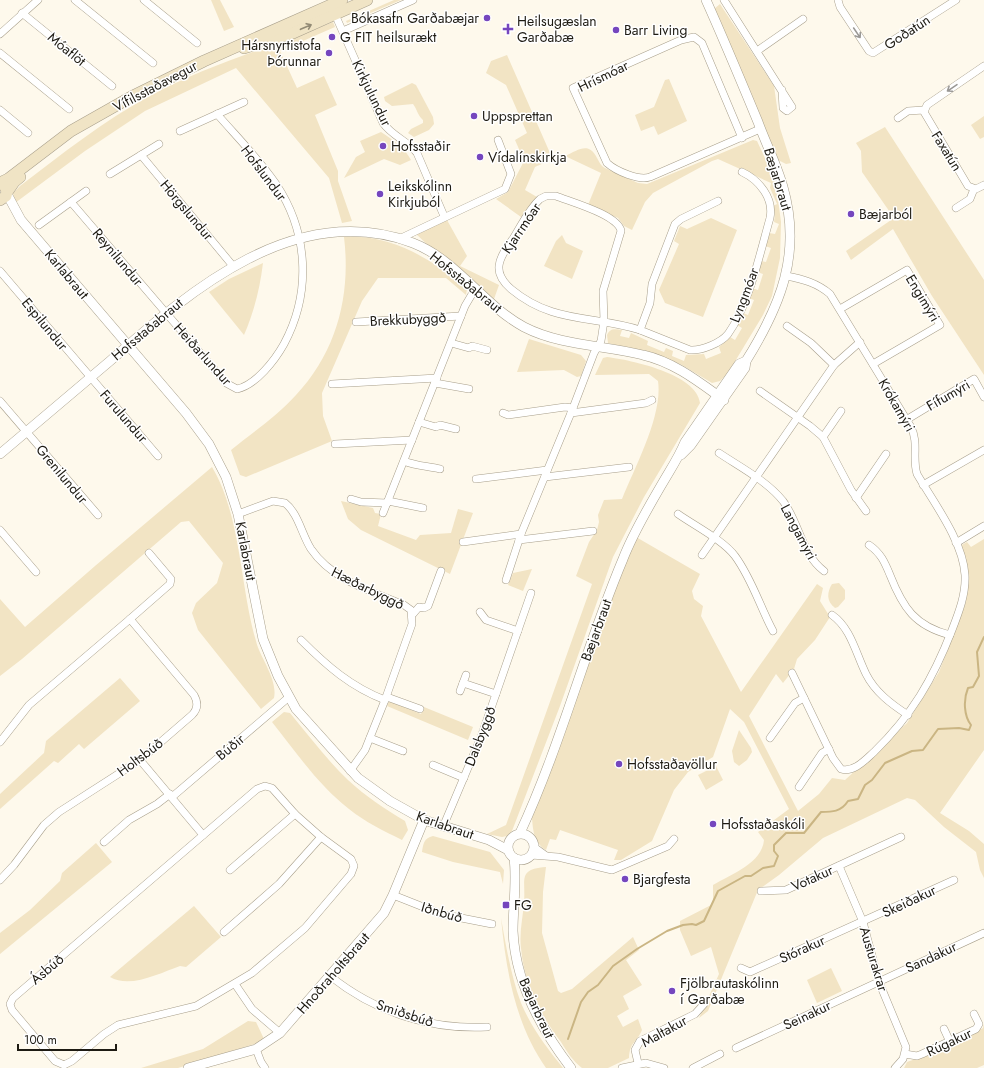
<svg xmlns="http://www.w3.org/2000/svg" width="984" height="1068" font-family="Jost,sans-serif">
  <rect width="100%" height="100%" fill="#fef9ec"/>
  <!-- green -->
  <g fill="#f2e4c4">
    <polygon points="211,0 220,0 234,27 224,31"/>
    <polygon points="394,0 401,0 347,23 346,21"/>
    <polygon points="720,4 774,86 780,128 791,163 786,164 778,160 714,9"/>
    <path d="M333,22L335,27L280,51L297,88L324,76L337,105L315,115L338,171V181L352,221L342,223L329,178L236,68L145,111L85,151L15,203L13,193L20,186C62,154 103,121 150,96C208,64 272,47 333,22Z"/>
    <polygon points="507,55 550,153 546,162 535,167 525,190 537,197 521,217 496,199 508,192 523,163 522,156 515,140 527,133 506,85 486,73 491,61"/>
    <polygon points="669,79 687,121 658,135 654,126 641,131 635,115 654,107 665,80"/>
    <path d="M412,83L416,85L433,117L434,124L429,130L414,137L408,133L411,129L423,123V120C418,116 417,109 413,104L392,106L385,101L384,97Z"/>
    <polygon points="984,116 984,137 980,139 971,125"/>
    <polygon points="885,127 984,280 984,375 932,296 893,229 851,260 846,251 894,218 862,172 861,151 856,143"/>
    <path d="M381,132C392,139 405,148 411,160L400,165L384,159L344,178L356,157L365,152L360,141Z"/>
    <path d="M753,140L757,141L770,169L771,175L773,176L777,192L781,222L780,258L772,296L763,315L728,373L720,381L712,383L682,365L663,357L608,343L607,335C610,328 615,329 622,330L620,336L629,338L631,333L648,341L647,345L664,352L666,348L673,351L672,356L684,361L686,355L704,354L706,359L721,353L719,347L730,337L735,340L742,328L737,325L743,313L748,315L754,300L749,298L752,288L758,290L763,274L757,272L761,261L766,262L771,248L765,246L769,233L775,234L779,224L774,222L775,214L773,206L777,204L770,188L771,183L718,159L712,161L653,193L645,202L632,230L624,226L618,218L588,205L601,173L565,156C578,150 589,141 597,158C600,163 600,165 605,168L638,183L647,184Z"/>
    <polygon points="711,218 737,230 703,317 665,303 659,290 679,244 674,241 680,226 687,229"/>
    <polygon points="447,220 467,256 460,266 499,285 494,299 449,260 431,248 415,233"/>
    <polygon points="562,235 566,243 583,251 572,279 544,266 556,241"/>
    <path d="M344,237C390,234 428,257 463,285L467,289L466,295L446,278H378L362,301L322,393L323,416L332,441L246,477L240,475L231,450C252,433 277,416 296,395C337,351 351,295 344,237Z"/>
    <path d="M263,263C260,288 254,312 244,335L209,292L229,279Z"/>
    <polygon points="529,339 581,355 586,361 581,376 577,377 564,370 517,372"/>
    <path d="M607,357C631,360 697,374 700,403L644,497L613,557L560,706L512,831L507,836L502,837L487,834L506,825L592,584L576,576L589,542L597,530L599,522L598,515L604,500L622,499C635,467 663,415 658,381L649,374L595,375L603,358Z"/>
    <path d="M212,467C241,515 240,587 256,641C260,658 278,679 274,698L261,709L198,630L192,613L196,603L217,583L223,563L189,521L181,522L22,659L0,676V599L25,627L95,566Z"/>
    <polygon points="341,501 373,508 375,513 381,514 378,526 416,540 420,535 451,533 458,509 473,513 450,574 361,530 348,519"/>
    <path d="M636,537L700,574L692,591L694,599L703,606L701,616L741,692L817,584L823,588L820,601L830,617L815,640L797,659L794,669L783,683L776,674L749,716L798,811L819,794L832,778L845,780L907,723L939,672L965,605L969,577L960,546L967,542L971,547L984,539V750L940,813L969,831L984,844V878L980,870L976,852L944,827L915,800L907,798L823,838L779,875L758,890L708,1011L699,1018L719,974L711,947L691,956L680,930V921L713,904V885C732,874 762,863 764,840L758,832L789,809L744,722L730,709L713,757L688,772L674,790L652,841L621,860H614L618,850L560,830L556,840L550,839L546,850C534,843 533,831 532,818L607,607Z"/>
    <polygon points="532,569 523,591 508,585 513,573"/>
    <path d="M839,583L845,590V599L838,607L835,608C826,601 827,592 832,584Z"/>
    <polygon points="120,678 140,701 84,749 79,744 58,763 54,761 0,809 0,794 44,753 46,741"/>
    <polygon points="389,701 421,714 424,707 473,727 468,740 387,706"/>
    <path d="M284,712L290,713C309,736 327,760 348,780C365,796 385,809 405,821L408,830L402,840C384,831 365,822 349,809C318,785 296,752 272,722Z"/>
    <polygon points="739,730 751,748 752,752 747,760 739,766 734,762 732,751"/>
    <polygon points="716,766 723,780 706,790 698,775"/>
    <path d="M433,836L490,852L504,870L503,884L500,872L453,862L422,852C423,844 424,838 433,836Z"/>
    <polygon points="96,843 112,862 0,954 0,933 30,910 60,881 62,873"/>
    <path d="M546,867L543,892L542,933L558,991L561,993L572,989L633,937L639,950L626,960L642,985L623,996L629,1009L617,1016L623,1027L638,1019L642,1030C636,1044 630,1041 629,1058L608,1068H582C573,1061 567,1052 561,1042C540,1014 524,984 521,948C519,933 523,917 524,902C526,880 517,869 546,867Z"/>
    <path d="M194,906L221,937L186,967L180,966C160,973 130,989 110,977Z"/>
    <path d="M501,918C506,946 511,976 521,1003C531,1027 547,1048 563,1068H546C515,1024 506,970 501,918Z"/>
    <polygon points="831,968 842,991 817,1003 807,980"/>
    <polygon points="248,1021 256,1022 264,1039 261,1042 178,1068 141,1068 203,1049"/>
    <polygon points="984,1023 984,1065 977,1068 904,1068 907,1062 932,1053 983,1028"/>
  </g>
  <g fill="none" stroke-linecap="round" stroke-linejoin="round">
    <!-- stream -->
    <path stroke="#cab583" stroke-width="2" d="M568,1039L581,1002L588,992L598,985L613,966L637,949L667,931L683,925L692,924L696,925L704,921L718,891L745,876H751L763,868L774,866L778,856L774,851V845L786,833H804L821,812C832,812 841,812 848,801L858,799L865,785L872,780L885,763L912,751L923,750L938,729L959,728L969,730L971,725C964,716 963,700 968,688L973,687L979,676L977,652L984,637"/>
    <!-- minor casing -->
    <g stroke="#a89f8b" stroke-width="8">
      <g id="minor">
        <polyline points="75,0 153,63"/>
        <polyline points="144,0 197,43"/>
        <polyline points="724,0 792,107 787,111 783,108 782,90"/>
        <polyline points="838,0 840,7 869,51 873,53 956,0"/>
        <path d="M334,12L383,123C392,136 408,141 417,153L444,216"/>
        <polyline points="22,13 112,86"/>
        <polyline points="343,31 413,0"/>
        <polyline points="0,34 38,0"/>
        <polyline points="757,51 803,19"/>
        <polyline points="0,53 69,109"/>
        <polyline points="984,66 927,105 924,112 968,186 976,189 984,185"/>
        <polyline points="0,110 28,133"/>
        <polyline points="898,118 908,111 924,110"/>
        <polyline points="180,131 244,102"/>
        <path d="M742,138L702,43L694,37L681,40L573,88L607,163C616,171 639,181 650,177L760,129"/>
        <polyline points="141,155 233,266"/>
        <polyline points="110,174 159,144"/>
        <path d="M718,201L681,219L675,224L652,284L650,303L640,330L690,350C701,351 721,343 728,334C749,305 760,253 770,218C774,198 759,180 742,172"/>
        <path d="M71,202L226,383L237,389C256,385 275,360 284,344C312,292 308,232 276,184C259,159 237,137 217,114"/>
        <polyline points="956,208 970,199 974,189"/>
        <polyline points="39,225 86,191"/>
        <polyline points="399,239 505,189 511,174 498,140"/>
        <polyline points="0,271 158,456"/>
        <path d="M786,276C803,279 817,283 830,294L911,427C919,443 912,458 917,474C934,503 963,541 965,575C966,594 959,612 952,630C933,679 912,715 874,752C866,759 854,773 841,769L833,758L792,673"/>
        <polyline points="840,309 907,270 940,325 873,364"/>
        <polyline points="356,322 461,316"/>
        <polyline points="787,326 811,343 834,365"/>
        <polyline points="451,343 469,348 472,346 487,350"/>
        <polyline points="435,383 469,389"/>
        <polyline points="332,384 437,378"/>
        <polyline points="760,391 810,426 823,437 851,490 866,511"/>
        <polyline points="0,401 98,515"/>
        <polyline points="503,413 508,415 565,407 573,408"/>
        <polyline points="571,413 646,403 652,400"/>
        <polyline points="906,420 974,379 984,397"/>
        <polyline points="419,422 436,427 440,425 456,429"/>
        <polyline points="823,437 841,411"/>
        <polyline points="335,444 412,440"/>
        <path d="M719,453C740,467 767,481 783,501C799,522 802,555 824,571"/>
        <path d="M404,461C416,466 427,466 440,469"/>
        <polyline points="545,477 629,467"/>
        <polyline points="476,479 547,470"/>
        <polyline points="923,485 984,450"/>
        <polyline points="856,498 886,454"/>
        <polyline points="351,499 361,502 387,503"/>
        <polyline points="388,501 423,508"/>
        <polyline points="383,513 465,306 475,289"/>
        <path d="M238,514L273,501L285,503C298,513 302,535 311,549C332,580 371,591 404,605L411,610L412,624L385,700L365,750L350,771"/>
        <path d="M678,514C695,526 723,540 735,556C752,579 760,607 773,631"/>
        <polyline points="0,530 36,572"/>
        <polyline points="519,540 593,531"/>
        <polyline points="463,542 521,534"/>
        <polyline points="956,543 984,526"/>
        <path d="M869,545C881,553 885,563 890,575C903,608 915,626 950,635"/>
        <polyline points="702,555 834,365 860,342"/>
        <path d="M506,580L521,534L573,408L594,353L601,341L604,321L603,291L621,231C618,215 571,202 556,196H546L540,199C529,209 522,224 514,237C509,245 500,255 499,266C498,276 504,283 511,289C553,324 592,315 640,330"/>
        <polyline points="480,612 486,620 518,631"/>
        <polyline points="413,614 419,607 424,608 428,606 441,571"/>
        <path d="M832,615C851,628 856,654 866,674C875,692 891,704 908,715"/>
        <polyline points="130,619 170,584 171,579 149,553"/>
        <path d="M301,640C327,666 351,687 385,700"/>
        <polyline points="466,675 463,683 496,694"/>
        <polyline points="460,691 463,683"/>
        <polyline points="387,697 420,709"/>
        <polyline points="370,738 403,751"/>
        <polyline points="770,738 795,703 804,698"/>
        <path d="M0,742L29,705L130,619L194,695C198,702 198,709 192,715L140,760L59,812L44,825L14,865L0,880"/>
        <polyline points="140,760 203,835"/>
        <polyline points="433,765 464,778"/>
        <polygon points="265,786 272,788 295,814 321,837 351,859 354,866 351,874 305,928 252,973 196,1006 118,1025 104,1034 72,1061 64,1065 55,1061 12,1010 10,1004 13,998 257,789"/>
        <polyline points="799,787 822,753 829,749"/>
        <polyline points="172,797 289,697"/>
        <polyline points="443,827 481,737 531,593"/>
        <polyline points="104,842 129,820 157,804 170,794"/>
        <polyline points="534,847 545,855"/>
        <polyline points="531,855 558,857 612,870 668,846 674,839"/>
        <polyline points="839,866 863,922 879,982 906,1047 903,1059 895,1068"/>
        <polyline points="230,870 295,814"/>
        <polyline points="761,891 786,890 901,837"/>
        <polyline points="393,895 441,914 492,924"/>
        <polyline points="224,932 279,884 321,837"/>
        <polyline points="741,968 750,972 954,880"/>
        <path d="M330,976C375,1012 430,1030 487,1027"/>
        <polyline points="235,984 252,1009 280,1033"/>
        <polyline points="944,1029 950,1042"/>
        <polyline points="736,1048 984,933"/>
        <polyline points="256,1049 261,1062 265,1068"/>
        <polyline points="905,1054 917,1056 922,1054 976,1029 979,1024 974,1014"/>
        <polyline points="638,1063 635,1050 640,1041 695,1014 704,1004"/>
        <polyline points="622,1068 646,1063 664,1068"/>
        <polyline points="693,1068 720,1054"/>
      </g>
    </g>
    <!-- tertiary casing -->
    <g stroke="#a89f8b" stroke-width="10">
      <g id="tertiary">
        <polyline points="7,194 21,220 186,413 209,444 226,477 238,514 263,639 278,676 296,709 358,778 390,801 424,820 489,840 508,850"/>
        <path d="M0,454C37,423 73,392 110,361C191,290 296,199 413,243C457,260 483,305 524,327C561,346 604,345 643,355C674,362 699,382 724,400"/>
        <path d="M681,455L691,445L745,368L746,361C781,305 802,253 783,187C777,165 766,144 758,122C741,81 724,40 706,0"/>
        <path d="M520,833C561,745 585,649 623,559C633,533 648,508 662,484C670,470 679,457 685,442L739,364L746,361"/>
        <circle cx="521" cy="847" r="13"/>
        <path d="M514,858C517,880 513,908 513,931C515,982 541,1029 571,1068"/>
        <polyline points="188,1068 256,1049 280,1033 384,913 393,895 424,820"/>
      </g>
    </g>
    <!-- secondary casing -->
    <g stroke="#a89f8b" stroke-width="12">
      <g id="secondary">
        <polyline points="244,48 293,33 367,0"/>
        <polyline points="0,183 8,179 71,131 131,97 204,61 342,0"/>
        <polyline points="7,192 14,182 20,177"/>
        <polyline points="0,200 6,196 7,191 5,187"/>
      </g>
    </g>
    <!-- minor -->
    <use href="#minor" stroke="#fff" stroke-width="7"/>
    <!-- tertiary -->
    <use href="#tertiary" stroke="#fff" stroke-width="9"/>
    <!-- secondary -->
    <use href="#secondary" stroke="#f0e4c5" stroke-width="11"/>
  </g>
  <!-- one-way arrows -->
  <defs><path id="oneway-shaft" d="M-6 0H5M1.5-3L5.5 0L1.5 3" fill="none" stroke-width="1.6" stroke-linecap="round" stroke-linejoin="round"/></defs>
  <use stroke="#928a75" href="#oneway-shaft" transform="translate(306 27) rotate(-23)"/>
  <g stroke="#9a9895">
    <use href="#oneway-shaft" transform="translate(857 33) rotate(56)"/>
    <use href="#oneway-shaft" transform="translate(952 88) rotate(146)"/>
  </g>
  <!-- markers -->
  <g fill="#7546be" stroke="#fff" stroke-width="1.5">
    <circle cx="487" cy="18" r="4"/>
    <path d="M506 23h4v4h4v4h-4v4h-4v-4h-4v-4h4z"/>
    <circle cx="616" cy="30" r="4"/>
    <circle cx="332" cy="37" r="4"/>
    <circle cx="329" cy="53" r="4"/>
    <circle cx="474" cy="116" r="4"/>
    <circle cx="383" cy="146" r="4"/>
    <circle cx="480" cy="157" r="4"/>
    <circle cx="380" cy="194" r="4"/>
    <circle cx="851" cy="214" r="4"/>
    <circle cx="619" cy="764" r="4"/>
    <circle cx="713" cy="824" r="4"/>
    <circle cx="625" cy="879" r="4"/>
    <rect x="502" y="901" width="8" height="8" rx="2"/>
    <circle cx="672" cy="991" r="4"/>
  </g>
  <g text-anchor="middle" stroke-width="3" stroke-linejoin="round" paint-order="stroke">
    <!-- poi labels -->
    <g font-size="14" fill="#1e1b13" stroke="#fff" text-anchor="start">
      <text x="479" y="23" text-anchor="end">Bókasafn Garðabæjar</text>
      <text x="517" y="26">Heilsugæslan<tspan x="517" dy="16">Garðabæ</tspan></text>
      <text x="624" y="35">Barr Living</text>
      <text x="340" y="42">G FIT heilsurækt</text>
      <text x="321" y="50" text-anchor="end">Hársnyrtistofa<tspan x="321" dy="16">Þórunnar</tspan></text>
      <text x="482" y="121">Uppsprettan</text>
      <text x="391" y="151">Hofsstaðir</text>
      <text x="488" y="162">Vídalínskirkja</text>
      <text x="388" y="191">Leikskólinn<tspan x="388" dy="16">Kirkjuból</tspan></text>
      <text x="859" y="219">Bæjarból</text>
      <text x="627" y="769">Hofsstaðavöllur</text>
      <text x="721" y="829">Hofsstaðaskóli</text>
      <text x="633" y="884">Bjargfesta</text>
      <text x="514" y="910">FG</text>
      <text x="680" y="988">Fjölbrautaskólinn<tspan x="680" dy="16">í Garðabæ</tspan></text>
    </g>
    <!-- street labels -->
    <g font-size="14" fill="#1e1b13" stroke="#fff">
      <text transform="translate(907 32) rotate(-33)" y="5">Goðatún</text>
      <text transform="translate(67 49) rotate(39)" y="5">Móaflöt</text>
      <text transform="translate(603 76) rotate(-26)" y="5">Hrísmóar</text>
      <text transform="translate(155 86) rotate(-28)" y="5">Vífilsstaðavegur</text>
      <text transform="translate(372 93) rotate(64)" y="5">Kirkjulundur</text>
      <text transform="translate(947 151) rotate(58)" y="5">Faxatún</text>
      <text transform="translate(264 173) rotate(53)" y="5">Hofslundur</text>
      <text transform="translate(778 179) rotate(73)" y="5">Bæjarbraut</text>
      <text transform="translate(187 210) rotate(50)" y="5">Hörgslundur</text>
      <text transform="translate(521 228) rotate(-56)" y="5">Kjarrmóar</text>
      <text transform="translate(118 257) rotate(50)" y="5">Reynilundur</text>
      <text transform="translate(67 274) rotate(50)" y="5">Karlabraut</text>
      <text transform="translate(466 282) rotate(39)" y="5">Hofsstaðabraut</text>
      <text transform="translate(744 295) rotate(-69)" y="5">Lyngmóar</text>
      <text transform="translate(923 298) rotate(59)" y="5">Engimýri</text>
      <text transform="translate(408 319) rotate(-3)" y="5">Brekkubyggð</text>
      <text transform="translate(45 324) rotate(50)" y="5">Espilundur</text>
      <text transform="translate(147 329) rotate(-40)" y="5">Hofsstaðabraut</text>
      <text transform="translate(203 354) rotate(48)" y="5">Heiðarlundur</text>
      <text transform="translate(948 395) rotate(-30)" y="5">Fífumýri</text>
      <text transform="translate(897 405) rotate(60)" y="5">Krókamýri</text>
      <text transform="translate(124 416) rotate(49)" y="5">Furulundur</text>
      <text transform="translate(62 474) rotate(50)" y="5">Grenilundur</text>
      <text transform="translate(799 532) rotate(62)" y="5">Langamýri</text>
      <text transform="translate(246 551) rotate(79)" y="5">Karlabraut</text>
      <text transform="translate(368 588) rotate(26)" y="5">Hæðarbyggð</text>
      <text transform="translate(596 630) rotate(-70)" y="5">Bæjarbraut</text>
      <text transform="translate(480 736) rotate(-69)" y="5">Dalsbyggð</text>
      <text transform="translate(230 747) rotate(-40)" y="5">Búðir</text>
      <text transform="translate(140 757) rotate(-37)" y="5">Holtsbúð</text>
      <text transform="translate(445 825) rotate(19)" y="5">Karlabraut</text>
      <text transform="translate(812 878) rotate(-24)" y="5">Votakur</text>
      <text transform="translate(909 901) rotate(-25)" y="5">Skeiðakur</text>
      <text transform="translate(442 912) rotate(16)" y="5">Iðnbúð</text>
      <text transform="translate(802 949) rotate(-24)" y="5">Stórakur</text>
      <text transform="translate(931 957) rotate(-25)" y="5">Sandakur</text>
      <text transform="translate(874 959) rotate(73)" y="5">Austurakrar</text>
      <text transform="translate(47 969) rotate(-40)" y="5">Ásbúð</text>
      <text transform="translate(333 973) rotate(-49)" y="5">Hnoðraholtsbraut</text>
      <text transform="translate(537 1008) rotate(65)" y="5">Bæjarbraut</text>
      <text transform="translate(405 1013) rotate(18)" y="5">Smiðsbúð</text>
      <text transform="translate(807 1015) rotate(-25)" y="5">Seinakur</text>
      <text transform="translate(664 1031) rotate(-29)" y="5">Maltakur</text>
      <text transform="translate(949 1042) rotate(-25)" y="5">Rúgakur</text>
    </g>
  </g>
  <!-- scale -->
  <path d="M18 1044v6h98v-6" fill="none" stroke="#1e1b13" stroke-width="2"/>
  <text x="24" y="1044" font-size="12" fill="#1e1b13" stroke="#ffffff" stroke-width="3" paint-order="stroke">100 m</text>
</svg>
